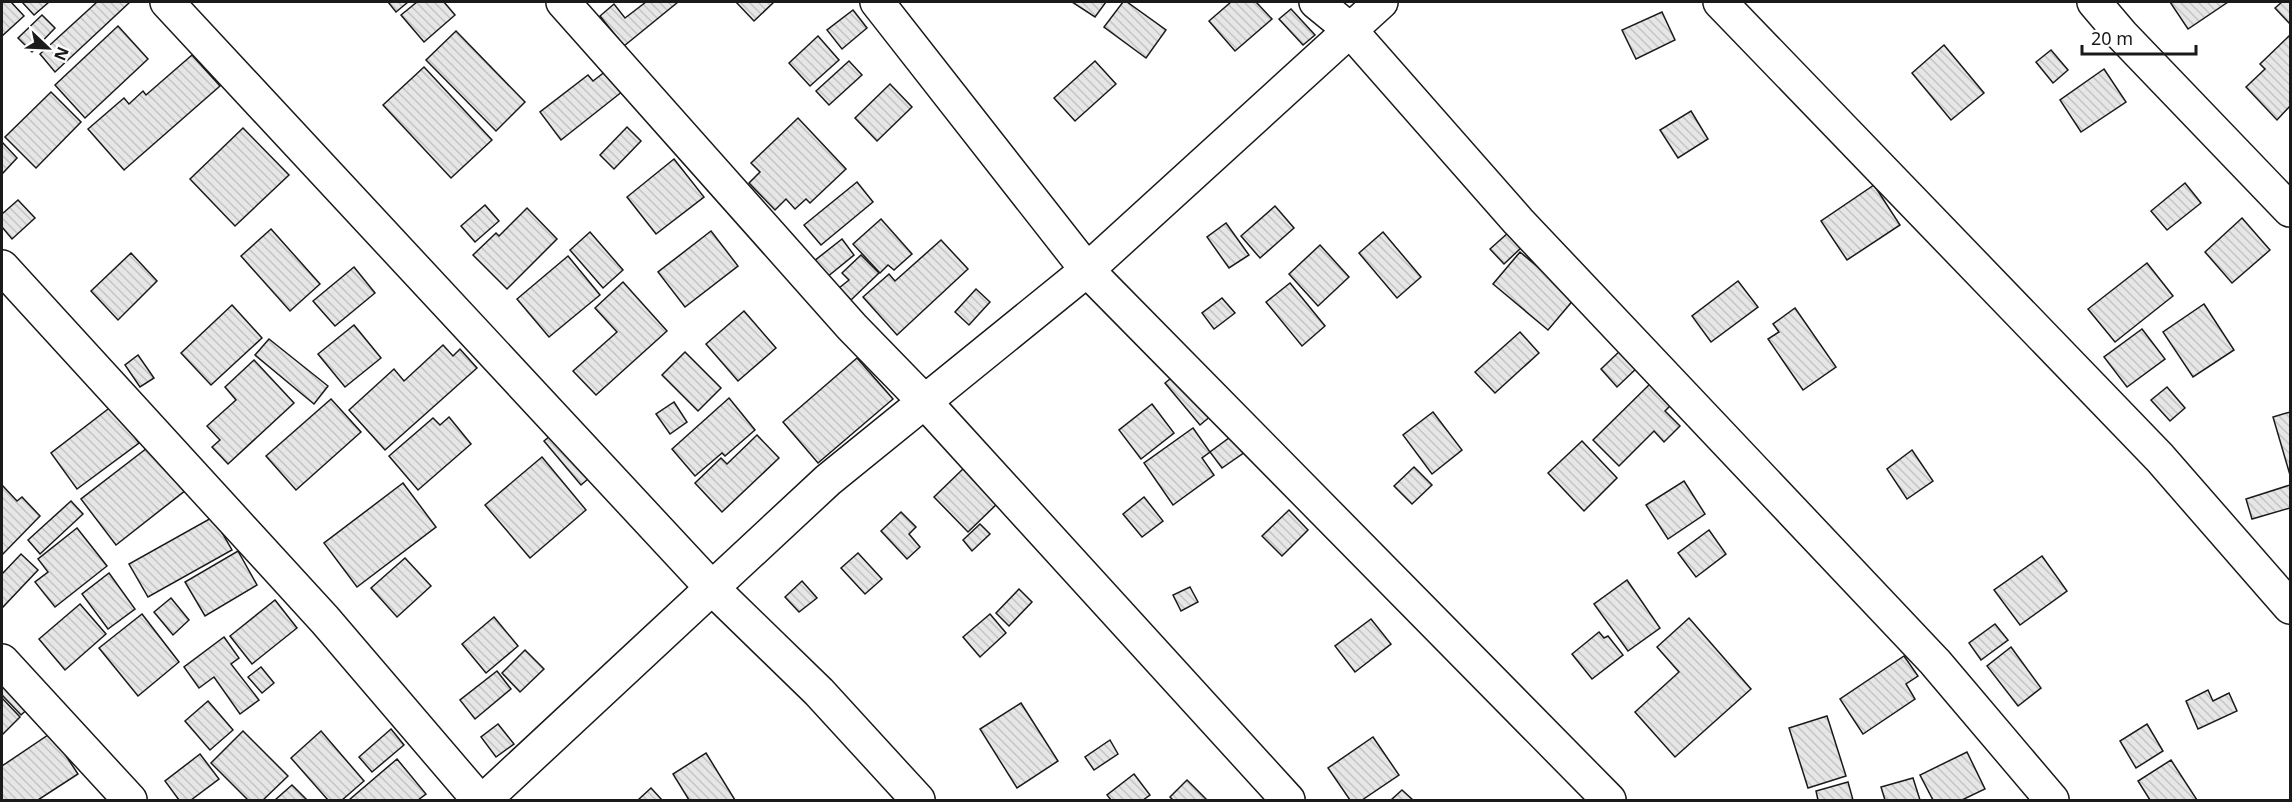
<svg xmlns="http://www.w3.org/2000/svg" width="2292" height="802" font-family="'Noto Sans',sans-serif">
  <defs>
    <pattern id="building-back-hatch" width="6" height="6" patternUnits="userSpaceOnUse" patternTransform="scale(1.5)"><rect width="6" height="6" fill="#e6e6e6"/><path d="M-1 5l2 2M0 0l6 6M5-1l2 2" fill="none" stroke="#c5c5c5"/></pattern>
  </defs>
  <rect width="100%" height="100%" fill="#fff"/>
  <!-- building -->
  <g fill="url(#building-back-hatch)" stroke="#1a1a1a" stroke-width="1.5">
    <polygon points="2,2 11,2 24,16 2,36"/>
    <polygon points="22,2 49,2 34,15"/>
    <polygon points="97,2 130,2 55,72 40,54"/>
    <polygon points="388,2 408,2 396,12"/>
    <polygon points="417,2 444,2 455,15 424,42 401,15"/>
    <polygon points="646,2 678,2 624,46 600,16 614,4 625,18"/>
    <polygon points="736,2 774,2 754,21"/>
    <polygon points="1072,2 1106,2 1095,17"/>
    <polygon points="1123,2 1127,2 1166,30 1146,58 1104,27"/>
    <polygon points="1231,2 1256,2 1272,19 1235,51 1209,21"/>
    <polygon points="2170,2 2228,2 2188,29"/>
    <polygon points="2282,2 2290,2 2290,24 2275,8"/>
    <polygon points="1291,9 1315,35 1303,45 1279,19"/>
    <polygon points="853,10 867,28 842,49 827,30"/>
    <polygon points="1662,12 1675,40 1636,59 1622,30"/>
    <polygon points="42,15 55,28 32,52 18,38"/>
    <polygon points="118,26 148,59 85,118 55,85"/>
    <polygon points="456,31 525,102 496,131 426,60"/>
    <polygon points="2290,35 2290,106 2277,120 2246,87 2265,69 2260,64"/>
    <polygon points="818,36 839,60 810,86 789,63"/>
    <polygon points="1944,45 1984,93 1951,120 1912,73"/>
    <polygon points="2051,50 2068,70 2053,83 2036,62"/>
    <polygon points="192,55 220,86 124,170 88,129 124,98 129,104 143,91 146,95"/>
    <polygon points="849,61 862,75 829,105 816,91"/>
    <polygon points="1095,61 1116,84 1075,121 1054,98"/>
    <polygon points="424,67 492,140 451,178 383,105"/>
    <polygon points="2104,69 2126,102 2081,132 2060,100"/>
    <polygon points="606,71 623,91 561,140 540,112 588,75 593,81"/>
    <polygon points="890,84 912,107 877,141 855,118"/>
    <polygon points="51,92 81,122 36,168 5,137"/>
    <polygon points="1691,111 1708,139 1678,158 1660,130"/>
    <polygon points="798,118 846,169 810,203 806,199 795,209 786,199 775,210 749,183 760,172 751,163"/>
    <polygon points="627,127 641,141 614,169 600,155"/>
    <polygon points="243,128 289,175 235,226 190,179"/>
    <polygon points="2,142 17,158 2,174"/>
    <polygon points="674,159 704,197 656,234 627,197"/>
    <polygon points="857,182 873,202 821,245 804,225"/>
    <polygon points="2185,183 2201,203 2167,230 2151,211"/>
    <polygon points="1874,185 1900,225 1847,260 1821,221"/>
    <polygon points="18,200 35,218 12,239 2,227 2,214"/>
    <polygon points="485,205 499,221 475,242 461,226"/>
    <polygon points="1275,206 1294,228 1260,258 1241,236"/>
    <polygon points="527,208 557,239 507,289 473,255 496,233 499,236"/>
    <polygon points="2242,218 2270,250 2232,283 2205,252"/>
    <polygon points="881,219 912,254 894,270 888,265 880,273 853,244"/>
    <polygon points="1226,223 1249,255 1229,268 1207,237"/>
    <polygon points="271,229 320,284 290,311 241,256"/>
    <polygon points="711,231 738,266 685,307 658,272"/>
    <polygon points="590,232 623,270 603,288 570,250"/>
    <polygon points="1383,232 1421,277 1397,298 1359,253"/>
    <polygon points="1509,232 1522,247 1504,264 1490,249"/>
    <polygon points="842,239 854,255 821,282 809,265"/>
    <polygon points="941,240 968,269 897,335 863,297 889,274 895,281"/>
    <polygon points="1320,245 1349,277 1318,306 1289,274"/>
    <polygon points="1520,252 1575,298 1548,330 1493,284"/>
    <polygon points="131,253 157,281 118,320 91,291"/>
    <polygon points="861,255 879,273 851,300 839,288 849,280 842,273"/>
    <polygon points="568,256 600,295 549,337 517,299"/>
    <polygon points="2147,263 2173,296 2115,342 2088,309"/>
    <polygon points="354,267 375,293 335,326 313,301"/>
    <polygon points="1738,281 1758,307 1711,342 1692,316"/>
    <polygon points="623,282 667,331 596,395 573,371 617,332 595,308"/>
    <polygon points="1290,283 1325,326 1302,346 1266,302"/>
    <polygon points="976,289 990,302 969,325 955,312"/>
    <polygon points="1222,298 1235,313 1214,329 1202,313"/>
    <polygon points="2204,304 2234,350 2193,377 2163,332"/>
    <polygon points="232,305 262,338 211,385 181,353"/>
    <polygon points="1795,308 1836,367 1803,390 1768,339 1779,332 1773,324"/>
    <polygon points="744,311 776,348 738,381 706,344"/>
    <polygon points="354,325 381,358 345,387 318,354"/>
    <polygon points="2142,329 2165,359 2127,387 2104,357"/>
    <polygon points="1520,332 1539,353 1495,393 1475,372"/>
    <polygon points="269,339 328,386 314,404 255,355"/>
    <polygon points="443,345 453,356 460,349 477,368 385,450 349,410 394,369 404,381"/>
    <polygon points="1623,348 1639,366 1617,387 1601,369"/>
    <polygon points="685,352 721,388 698,411 662,375"/>
    <polygon points="138,355 154,378 140,387 125,365"/>
    <polygon points="857,358 893,399 818,463 783,422"/>
    <polygon points="254,360 294,403 228,464 212,447 220,440 207,426 236,400 225,387"/>
    <polygon points="1175,375 1218,410 1200,425 1165,383"/>
    <polygon points="1654,380 1675,401 1665,411 1680,426 1664,442 1654,431 1619,466 1593,440"/>
    <polygon points="2167,387 2185,408 2170,421 2151,400"/>
    <polygon points="729,398 755,430 725,456 722,453 695,476 672,449"/>
    <polygon points="331,399 361,432 296,490 266,456"/>
    <polygon points="674,402 687,422 670,434 656,414"/>
    <polygon points="1152,404 1174,433 1141,459 1119,430"/>
    <polygon points="112,406 139,443 77,489 51,453"/>
    <polygon points="1433,412 1462,450 1432,474 1403,435"/>
    <polygon points="2290,412 2290,475 2273,417"/>
    <polygon points="449,417 471,444 418,490 389,456 433,418 440,425"/>
    <polygon points="1193,428 1210,452 1202,458 1214,475 1173,505 1144,463"/>
    <polygon points="558,429 595,473 581,485 544,441"/>
    <polygon points="757,435 779,458 722,512 695,483 721,458 727,464"/>
    <polygon points="1233,435 1245,452 1222,468 1210,452"/>
    <polygon points="1582,441 1617,478 1584,511 1548,473"/>
    <polygon points="151,445 186,490 116,545 81,499"/>
    <polygon points="1912,450 1933,481 1907,499 1887,469"/>
    <polygon points="542,457 586,510 530,558 485,505"/>
    <polygon points="965,467 999,502 968,532 934,497"/>
    <polygon points="1414,467 1432,485 1412,504 1394,486"/>
    <polygon points="1684,481 1705,514 1668,539 1646,505"/>
    <polygon points="403,483 436,527 357,587 324,543"/>
    <polygon points="2,485 17,501 22,497 40,516 2,555"/>
    <polygon points="2290,485 2290,508 2252,519 2246,499"/>
    <polygon points="1144,497 1163,521 1142,537 1123,514"/>
    <polygon points="71,501 83,514 40,554 28,540"/>
    <polygon points="1289,510 1308,530 1282,556 1262,536"/>
    <polygon points="901,512 916,527 909,534 920,547 907,559 881,531"/>
    <polygon points="213,517 232,550 148,597 129,564"/>
    <polygon points="980,524 990,534 972,551 963,540"/>
    <polygon points="77,528 107,566 55,607 35,582 48,572 38,559"/>
    <polygon points="1709,530 1726,554 1696,577 1678,553"/>
    <polygon points="238,551 257,585 205,616 185,582"/>
    <polygon points="858,553 882,579 865,594 841,568"/>
    <polygon points="21,554 38,570 2,608 2,574"/>
    <polygon points="2042,556 2067,591 2020,625 1994,590"/>
    <polygon points="405,558 431,586 397,617 371,588"/>
    <polygon points="109,573 135,609 108,629 82,594"/>
    <polygon points="1627,580 1660,628 1628,651 1594,604"/>
    <polygon points="802,581 817,598 799,612 785,597"/>
    <polygon points="1190,587 1198,602 1181,611 1173,595"/>
    <polygon points="1019,589 1032,602 1009,626 996,613"/>
    <polygon points="171,598 189,620 173,635 154,612"/>
    <polygon points="275,600 297,628 252,664 230,636"/>
    <polygon points="80,604 106,634 65,670 39,639"/>
    <polygon points="142,614 179,662 138,696 99,648"/>
    <polygon points="990,614 1006,633 980,657 963,637"/>
    <polygon points="494,617 518,646 486,673 462,644"/>
    <polygon points="1689,618 1751,689 1675,757 1635,712 1679,672 1657,647"/>
    <polygon points="1371,619 1391,644 1355,672 1335,646"/>
    <polygon points="1995,624 2008,640 1981,660 1969,643"/>
    <polygon points="1599,632 1604,638 1608,636 1623,655 1592,679 1572,654"/>
    <polygon points="224,637 239,658 231,664 259,700 240,714 214,677 199,688 184,667"/>
    <polygon points="2011,647 2041,688 2018,706 1987,666"/>
    <polygon points="525,650 544,669 520,692 502,673"/>
    <polygon points="1904,656 1918,676 1906,684 1915,699 1863,734 1840,699"/>
    <polygon points="261,667 274,683 262,693 248,677"/>
    <polygon points="497,671 511,689 475,719 460,700"/>
    <polygon points="2,678 33,704 21,715 2,695"/>
    <polygon points="2208,690 2213,701 2229,693 2237,711 2198,729 2186,701"/>
    <polygon points="2,698 20,717 2,735"/>
    <polygon points="208,701 233,730 210,750 185,721"/>
    <polygon points="1021,703 1058,761 1017,788 980,729"/>
    <polygon points="1827,716 1846,776 1808,788 1789,728"/>
    <polygon points="498,724 514,744 496,757 481,737"/>
    <polygon points="2147,724 2163,751 2136,768 2120,741"/>
    <polygon points="391,729 404,745 372,772 359,757"/>
    <polygon points="243,731 288,776 263,800 248,800 211,763"/>
    <polygon points="321,731 364,781 342,800 328,800 291,758"/>
    <polygon points="51,733 78,774 38,800 2,800 2,766"/>
    <polygon points="1373,737 1399,775 1362,800 1350,800 1328,768"/>
    <polygon points="1110,740 1118,754 1094,770 1085,757"/>
    <polygon points="1967,752 1985,789 1962,800 1933,800 1920,775"/>
    <polygon points="706,753 735,800 689,800 673,774"/>
    <polygon points="200,754 219,779 191,800 179,800 165,781"/>
    <polygon points="397,759 426,794 418,800 349,800"/>
    <polygon points="2171,760 2197,800 2150,800 2138,781"/>
    <polygon points="1134,774 1150,795 1143,800 1111,800 1107,795"/>
    <polygon points="1913,778 1920,800 1885,800 1881,787"/>
    <polygon points="1187,780 1207,800 1173,800 1170,797"/>
    <polygon points="1848,782 1853,800 1818,800 1816,791"/>
    <polygon points="292,785 307,800 275,800"/>
    <polygon points="651,788 662,800 638,800"/>
    <polygon points="1402,790 1413,800 1391,800"/>
  </g>
  <g fill="none" stroke-linecap="round" stroke-linejoin="round">
    <!-- street casing -->
    <g stroke="#1a1a1a" stroke-width="36">
      <g id="street">
        <polyline points="167,2 711,587 819,692 918,800"/>
        <polyline points="563,2 852,327 925,402 1288,800"/>
        <polyline points="877,2 1087,270 1609,800"/>
        <polyline points="1316,2 1349,29 1518,221 1935,662 2052,800"/>
        <polyline points="1720,2 2160,458 2290,607"/>
        <polyline points="2094,2 2122,35 2290,210"/>
        <polyline points="2,267 325,620 479,800"/>
        <polyline points="2,661 130,800"/>
        <polyline points="484,800 828,480 1087,270 1381,2"/>
      </g>
    </g>
    <!-- street -->
    <use href="#street" stroke="#fff" stroke-width="33"/>
  </g>
  <!-- border -->
  <rect width="2292" height="802" fill="none" stroke="#1a1a1a" stroke-width="6"/>
  <!-- north arrow -->
  <g transform="translate(48 48) rotate(113)" stroke="#ffffff" stroke-width="4.5" paint-order="stroke">
  <path d="M0-4.5L10 22L0 15L-10 22Z" fill="#1a1a1a"/>
  <text y="-9" font-size="16" font-weight="bold" text-anchor="middle" fill="#1a1a1a">N</text>
  </g>
  <!-- scale -->
  <path d="M2082 45v9h114v-9" fill="none" stroke="#1a1a1a" stroke-width="3"/>
  <text x="2091" y="45" font-size="18" fill="#1a1a1a" stroke="#ffffff" stroke-width="4.5" paint-order="stroke">20 m</text>
</svg>
